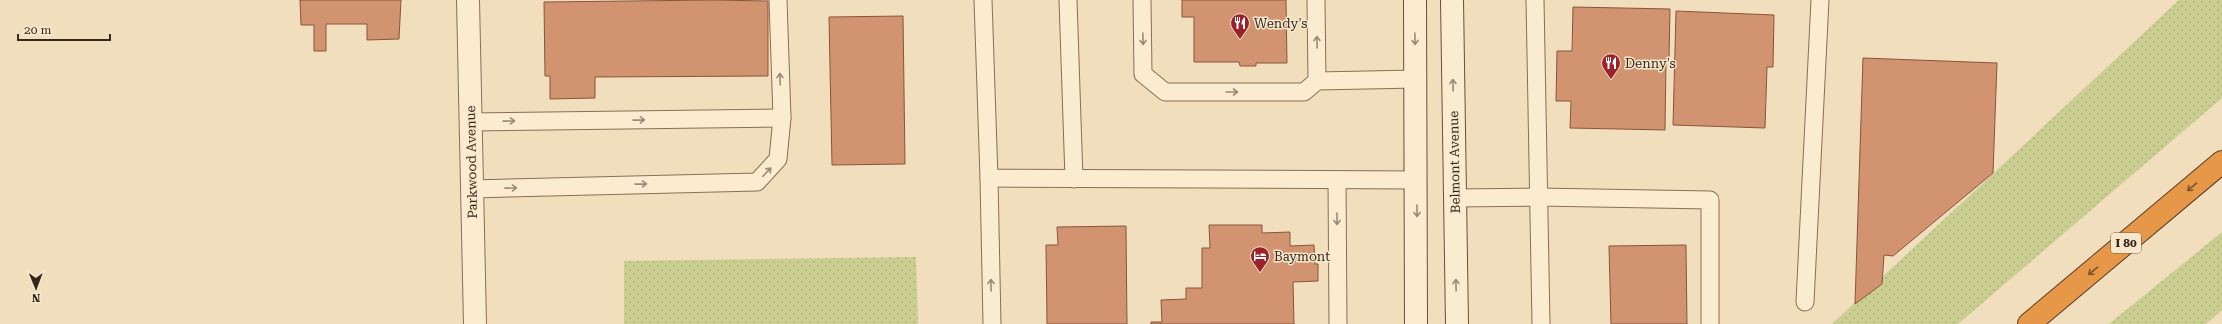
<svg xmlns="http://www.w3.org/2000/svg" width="2222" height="324" font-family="'Roboto Serif',serif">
  <defs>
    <pattern id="grass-dots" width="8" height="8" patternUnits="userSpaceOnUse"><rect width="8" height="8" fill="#cbce91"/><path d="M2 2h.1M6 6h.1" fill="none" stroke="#afb17c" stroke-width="1.8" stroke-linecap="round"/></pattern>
  </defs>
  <rect width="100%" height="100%" fill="#f0debd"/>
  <!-- grass -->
  <g fill="url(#grass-dots)">
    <polygon points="2179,0 2222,0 2222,98 1958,324 1832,324"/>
    <polygon points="2222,232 2222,310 2206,324 2109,324"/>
    <polygon points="916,257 918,324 624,324 624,261"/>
  </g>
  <!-- building -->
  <g fill="#d19370" stroke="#89553a">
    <polygon points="300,0 401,0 399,39 367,40 367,24 326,24 326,51 314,51 314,25 301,25"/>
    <polygon points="714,0 768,1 768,76 595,77 595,98 550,99 550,76 545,76 544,2"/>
    <polygon points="1182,0 1286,0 1287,63 1256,63 1256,66 1240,66 1239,62 1194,62 1194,17 1182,17"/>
    <polygon points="1573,7 1670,9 1669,59 1666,59 1665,130 1570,128 1571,101 1556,101 1557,51 1572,51"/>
    <polygon points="1676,11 1774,15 1773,67 1767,67 1765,128 1673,125"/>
    <polygon points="903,16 905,164 832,165 829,17"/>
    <polygon points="1863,58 1997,63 1993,173 1893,256 1884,255 1882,284 1855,304"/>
    <polygon points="1209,225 1262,225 1262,233 1290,232 1290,246 1314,245 1315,264 1318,264 1318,281 1293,282 1294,324 1151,324 1151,322 1162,322 1161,300 1186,299 1186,288 1202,288 1202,248 1210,248"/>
    <polygon points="1126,226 1127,324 1047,324 1046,245 1058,245 1057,227"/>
    <polygon points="1686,245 1687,324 1611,324 1609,246"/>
  </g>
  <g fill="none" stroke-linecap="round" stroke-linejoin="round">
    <!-- lane casing -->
    <g stroke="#896e55" stroke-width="19">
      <g id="lane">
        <polyline points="983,0 989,178 1417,180"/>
        <polyline points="1068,0 1074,179"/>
        <polyline points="1142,0 1143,74 1165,92 1304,92 1317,81 1416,79"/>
        <polyline points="1316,0 1317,81"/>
        <polyline points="1535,0 1541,324"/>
        <polyline points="470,122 782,118"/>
        <polyline points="989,178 992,324"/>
        <polyline points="1337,180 1338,324"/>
        <polyline points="472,189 757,182 778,159 782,118 778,0"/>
        <polyline points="1455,198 1538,197 1710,200 1710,324"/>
        <polyline points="1805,302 1820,0"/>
      </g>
    </g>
    <!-- street casing -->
    <g stroke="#896e55" stroke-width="24">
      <polyline id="street" points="468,0 475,324"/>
    </g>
    <!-- secondary casing -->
    <g stroke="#6a4f39" stroke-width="24">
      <g id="secondary">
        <polyline points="1415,0 1416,324"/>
        <polyline points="1452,0 1457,324"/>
      </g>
    </g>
    <!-- highway casing -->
    <g stroke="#563c2a" stroke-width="24">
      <polyline id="highway" points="2029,324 2222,162"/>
    </g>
    <!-- lane -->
    <use href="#lane" stroke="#fbecd0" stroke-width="17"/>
    <!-- street -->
    <use href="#street" stroke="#fbecd0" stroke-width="22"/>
    <!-- secondary -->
    <use href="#secondary" stroke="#fbecd0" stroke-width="22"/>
    <!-- highway -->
    <use href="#highway" stroke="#e69747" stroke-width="22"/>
  </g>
  <!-- one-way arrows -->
  <defs><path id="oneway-shaft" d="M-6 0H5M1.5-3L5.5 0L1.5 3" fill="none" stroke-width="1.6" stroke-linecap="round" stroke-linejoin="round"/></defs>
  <g stroke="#998a76">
    <use href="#oneway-shaft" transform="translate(1143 39) rotate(89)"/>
    <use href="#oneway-shaft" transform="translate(1415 39) rotate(89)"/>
    <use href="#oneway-shaft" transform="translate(1317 42) rotate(-91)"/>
    <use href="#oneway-shaft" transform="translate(780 79) rotate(-92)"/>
    <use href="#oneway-shaft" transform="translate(1453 85) rotate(-91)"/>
    <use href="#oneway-shaft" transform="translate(1232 92)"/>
    <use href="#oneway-shaft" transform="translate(639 120) rotate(-1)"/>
    <use href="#oneway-shaft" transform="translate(509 121) rotate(-1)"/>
    <use href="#oneway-shaft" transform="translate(767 172) rotate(-46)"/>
    <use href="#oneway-shaft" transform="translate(641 184) rotate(-1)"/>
    <use href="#oneway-shaft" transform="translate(511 188) rotate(-1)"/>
    <use href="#oneway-shaft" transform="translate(1417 211) rotate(90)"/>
    <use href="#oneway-shaft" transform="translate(1337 219) rotate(90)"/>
    <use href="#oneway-shaft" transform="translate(991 285) rotate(-91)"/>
    <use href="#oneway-shaft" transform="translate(1456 285) rotate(-91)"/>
  </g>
  <g stroke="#7d542d">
    <use href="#oneway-shaft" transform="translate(2192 187) rotate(140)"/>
    <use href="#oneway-shaft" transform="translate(2093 271) rotate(140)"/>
  </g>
  <!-- icons -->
  <defs>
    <g id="restaurant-pin" transform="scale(1)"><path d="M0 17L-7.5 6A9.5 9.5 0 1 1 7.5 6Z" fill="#9b222a" stroke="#f7e8cd"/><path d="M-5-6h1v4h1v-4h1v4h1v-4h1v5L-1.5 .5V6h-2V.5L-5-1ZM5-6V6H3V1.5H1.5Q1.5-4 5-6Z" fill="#fff"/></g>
    <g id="hotel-pin" transform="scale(1)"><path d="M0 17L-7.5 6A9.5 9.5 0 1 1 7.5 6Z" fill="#9b222a" stroke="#f7e8cd"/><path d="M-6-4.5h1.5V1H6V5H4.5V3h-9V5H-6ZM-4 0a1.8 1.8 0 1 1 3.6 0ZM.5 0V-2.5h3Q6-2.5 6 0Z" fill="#fff"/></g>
  </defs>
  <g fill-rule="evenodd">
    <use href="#restaurant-pin" x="1240" y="23"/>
    <use href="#restaurant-pin" x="1611" y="63"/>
    <use href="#hotel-pin" x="1260" y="256"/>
  </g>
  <g text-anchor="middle" stroke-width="3" stroke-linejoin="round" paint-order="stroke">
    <!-- shield labels -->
    <rect fill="#f7e8cd" stroke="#716150" stroke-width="1" x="2111" y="233" width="30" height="20" rx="3"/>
    <g font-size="12" font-weight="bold" fill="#37271b">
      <text x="2126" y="247">I 80</text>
    </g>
    <!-- poi labels -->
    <g font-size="13" fill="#37271b" stroke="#f7e8cd" text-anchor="start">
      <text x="1254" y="28">Wendy's</text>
      <text x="1625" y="68">Denny's</text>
      <text x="1274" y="261">Baymont</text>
    </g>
    <!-- street labels -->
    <g font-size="13" fill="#37271b" stroke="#f7e8cd">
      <text transform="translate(471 162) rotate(-91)" y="5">Parkwood Avenue</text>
      <text transform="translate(1454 162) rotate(-91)" y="5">Belmont Avenue</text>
    </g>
  </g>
  <!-- north arrow -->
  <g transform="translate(36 288) rotate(179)" stroke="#f7e8cd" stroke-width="3" paint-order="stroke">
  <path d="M0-3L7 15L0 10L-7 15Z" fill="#37271b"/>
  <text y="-6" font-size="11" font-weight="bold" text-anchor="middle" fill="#37271b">N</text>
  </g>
  <!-- scale -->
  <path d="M18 34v6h92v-6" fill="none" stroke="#37271b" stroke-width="2"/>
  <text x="24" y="34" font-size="12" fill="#37271b" stroke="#f7e8cd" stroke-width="3" paint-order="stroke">20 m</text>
</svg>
